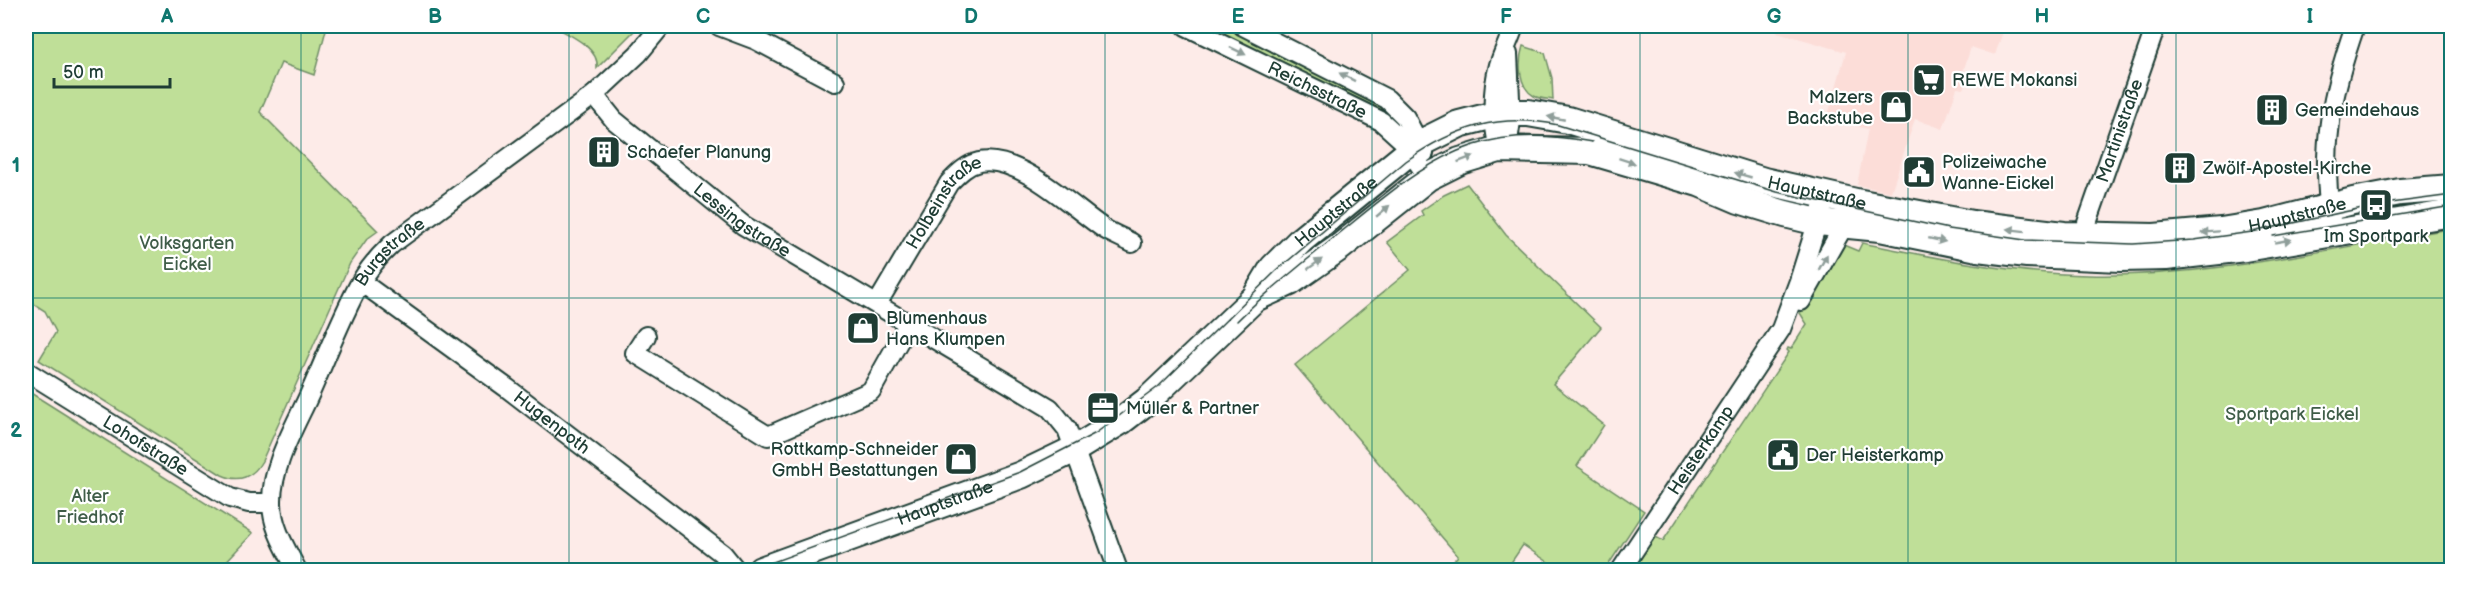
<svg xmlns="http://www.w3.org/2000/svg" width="2477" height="596" font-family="'Balsamiq Sans',sans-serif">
  <rect width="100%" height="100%" fill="#fdebe8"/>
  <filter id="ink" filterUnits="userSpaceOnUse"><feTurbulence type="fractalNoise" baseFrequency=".0167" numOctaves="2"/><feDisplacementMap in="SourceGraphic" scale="12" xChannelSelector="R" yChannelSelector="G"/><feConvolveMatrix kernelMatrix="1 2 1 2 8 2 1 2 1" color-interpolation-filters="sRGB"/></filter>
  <g filter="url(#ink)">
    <!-- built -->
    <polygon fill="#fcddd8" points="1778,26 2005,26 1995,55 1971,47 1962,75 1968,77 1964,89 1957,88 1943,129 1915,119 1891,192 1857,185 1868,129 1827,119 1846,52 1777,32"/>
    <!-- green -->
    <g fill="#bfdf98" stroke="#6f8e66" stroke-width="1.5">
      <path d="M26,26H327L314,75L281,63L260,112L378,231L367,239L350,263L262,461C253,477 239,483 222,475L39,360L56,332L45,311L26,299Z"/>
      <path d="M553,26H639L597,68C600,48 568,34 553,26Z"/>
      <polygon points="1199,26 1231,26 1373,96 1400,122 1391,121"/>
      <path d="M1523,46L1545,53L1552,78L1553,100C1547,99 1539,99 1534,96C1518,87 1518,61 1523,46Z"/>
      <polygon points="1467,184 1506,235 1601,327 1553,384 1604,425 1577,466 1644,511 1605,570 1560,570 1523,545 1506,570 1444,570 1458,556 1295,365 1410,270 1387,242 1423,215 1421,211 1444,195"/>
      <path d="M2450,229L2452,234L2451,570H1629L1652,535L1663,541L1789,352L1787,350L1788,348L1791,349L1807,324L1800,313L1841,244L1858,251L1862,243C1937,258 2012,274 2088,275C2211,278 2329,248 2450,229Z"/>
      <polygon points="26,390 253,533 218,570 26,570"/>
    </g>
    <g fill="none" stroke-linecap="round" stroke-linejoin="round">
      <!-- street casing -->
      <g stroke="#1f3d34" stroke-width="22">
        <g id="street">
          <polyline points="719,26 756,40 835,82"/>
          <path id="s1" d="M1186,26L1381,121L1402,140L1428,177"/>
          <polyline points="1243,26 1387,99 1405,117 1424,153"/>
          <path id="s2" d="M594,95L614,120L743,225L1050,408L1067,429L1118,570"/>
          <polyline points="1507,148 1511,121 1508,54"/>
          <path d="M1499,149C1492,120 1491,94 1499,65C1503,52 1510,39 1514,26"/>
          <path d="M2331,218C2320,147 2332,92 2355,26"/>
          <path id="s3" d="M2085,236L2087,223L2156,26"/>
          <path id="s4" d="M361,282L507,388L723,554L736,570"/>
          <polyline points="1801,301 1850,215"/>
          <path id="s5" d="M877,304L949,183C958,174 966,165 979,162C1019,154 1073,208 1103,228C1112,234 1123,238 1132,243"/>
          <polyline points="646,336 635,353 768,436 871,391 909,323"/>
          <path id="s6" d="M26,371L230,498L249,503H272"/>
          <path id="s7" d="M297,570C286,549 272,527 272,503C271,465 296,425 311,391C327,355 341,318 360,283C369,268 379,256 392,244L594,95L638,54L661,26"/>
          <path id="s8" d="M1621,570L1781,329L1799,281L1826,195"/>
        </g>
      </g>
      <!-- secondary casing -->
      <g stroke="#1f3d34" stroke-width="30">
        <g id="secondary">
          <path id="s9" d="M1255,298L1273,268L1301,240L1419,144L1459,124L1502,113H1528L1568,120L1764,181L1856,202L1972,224L2064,235L2154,237L2221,231L2264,224L2353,201L2400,192L2452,188"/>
          <path id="s10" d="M761,570L1021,475L1075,449L1121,421L1147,401L1255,298L1290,282L1340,247L1428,177L1460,161L1499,149L1590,151L1699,183L1739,200L1785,214L1818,222L1880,228L1978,248L2027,254L2121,258L2166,257L2245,248L2452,213"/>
        </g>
      </g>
      <!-- street -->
      <use href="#street" stroke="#fff" stroke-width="18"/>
      <!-- secondary -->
      <use href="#secondary" stroke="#fff" stroke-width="26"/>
      <!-- tram -->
      <g stroke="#1f3d34" stroke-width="1.5">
        <polyline points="2273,236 2452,206"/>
        <path d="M1237,321C1269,289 1306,261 1341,232C1427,162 1474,120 1592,142"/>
        <path d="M751,570L1020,472L1096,433L1158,387L1276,271L1406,161C1454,127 1499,113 1558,125L1777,192L1949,229L2025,240L2133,244L2194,240L2252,232L2376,205L2452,195"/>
      </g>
    </g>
    <!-- one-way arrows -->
    <defs><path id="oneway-solid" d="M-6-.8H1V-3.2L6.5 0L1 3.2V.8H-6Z" transform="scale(1.5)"/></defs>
    <g fill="#8f9e9a">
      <use href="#oneway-solid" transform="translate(1238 51) rotate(26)"/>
      <use href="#oneway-solid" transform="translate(1347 77) rotate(-153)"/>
      <use href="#oneway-solid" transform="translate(1556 118) rotate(-169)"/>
      <use href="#oneway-solid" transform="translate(1466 159) rotate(-20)"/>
      <use href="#oneway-solid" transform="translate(1627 161) rotate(18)"/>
      <use href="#oneway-solid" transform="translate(1743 175) rotate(-164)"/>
      <use href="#oneway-solid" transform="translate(1383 211) rotate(-40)"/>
      <use href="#oneway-solid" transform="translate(2016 230) rotate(-173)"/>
      <use href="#oneway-solid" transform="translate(2210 232) rotate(176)"/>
      <use href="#oneway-solid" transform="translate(1937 240) rotate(12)"/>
      <use href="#oneway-solid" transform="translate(2283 241) rotate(-10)"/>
      <use href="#oneway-solid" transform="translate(1823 262) rotate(-61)"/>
      <use href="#oneway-solid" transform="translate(1315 264) rotate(-35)"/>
    </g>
  </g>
  <!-- grid -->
  <path fill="none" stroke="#0f766e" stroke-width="1.5" stroke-opacity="0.55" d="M301,26V570M569,26V570M837,26V570M1105,26V570M1372,26V570M1640,26V570M1908,26V570M2176,26V570M26,298H2452"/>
  <!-- icons -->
  <defs>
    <g id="supermarket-square" transform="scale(1.725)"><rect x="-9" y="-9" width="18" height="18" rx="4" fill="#1f3d34" stroke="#fff"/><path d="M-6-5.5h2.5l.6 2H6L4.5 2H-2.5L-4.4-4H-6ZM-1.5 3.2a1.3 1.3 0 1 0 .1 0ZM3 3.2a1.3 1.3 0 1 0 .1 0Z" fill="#fff"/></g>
    <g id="shop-square" transform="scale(1.725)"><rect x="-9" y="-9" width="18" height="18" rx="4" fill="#1f3d34" stroke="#fff"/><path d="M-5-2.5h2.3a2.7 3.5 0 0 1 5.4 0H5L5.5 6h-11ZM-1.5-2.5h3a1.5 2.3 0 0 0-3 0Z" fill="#fff"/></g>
    <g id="building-square" transform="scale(1.725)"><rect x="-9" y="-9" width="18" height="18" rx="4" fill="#1f3d34" stroke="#fff"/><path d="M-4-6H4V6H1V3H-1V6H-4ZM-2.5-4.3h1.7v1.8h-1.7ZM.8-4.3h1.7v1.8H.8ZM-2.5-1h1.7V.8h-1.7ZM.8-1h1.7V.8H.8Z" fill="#fff"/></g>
    <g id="civic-square" transform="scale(1.725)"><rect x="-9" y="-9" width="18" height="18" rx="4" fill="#1f3d34" stroke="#fff"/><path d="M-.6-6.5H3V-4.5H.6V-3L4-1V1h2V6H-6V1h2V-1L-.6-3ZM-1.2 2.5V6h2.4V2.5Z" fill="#fff"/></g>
    <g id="bus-square" transform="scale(1.725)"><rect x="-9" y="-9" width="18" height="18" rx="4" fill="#1f3d34" stroke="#fff"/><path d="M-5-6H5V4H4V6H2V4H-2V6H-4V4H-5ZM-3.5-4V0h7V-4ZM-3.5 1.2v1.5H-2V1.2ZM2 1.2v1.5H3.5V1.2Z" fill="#fff"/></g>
    <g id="office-square" transform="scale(1.725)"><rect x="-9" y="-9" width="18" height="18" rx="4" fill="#1f3d34" stroke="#fff"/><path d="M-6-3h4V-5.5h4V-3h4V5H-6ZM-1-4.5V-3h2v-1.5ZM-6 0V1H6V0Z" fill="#fff"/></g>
  </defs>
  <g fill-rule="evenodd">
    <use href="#supermarket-square" x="1929" y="80"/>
    <use href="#shop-square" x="1896" y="107"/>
    <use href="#building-square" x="2272" y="110"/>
    <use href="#building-square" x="604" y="152"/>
    <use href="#building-square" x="2180" y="168"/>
    <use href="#civic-square" x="1919" y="172"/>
    <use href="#bus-square" x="2376" y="205"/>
    <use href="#shop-square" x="863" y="328"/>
    <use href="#office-square" x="1103" y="408"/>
    <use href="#civic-square" x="1783" y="455"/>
    <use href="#shop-square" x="961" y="459"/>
  </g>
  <g text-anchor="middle" stroke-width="4.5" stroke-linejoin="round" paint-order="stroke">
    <!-- poi labels -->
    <g font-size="18" fill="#1f3d34" stroke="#fff" text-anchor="start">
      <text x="1952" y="86">REWE Mokansi</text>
      <text x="1873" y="103" text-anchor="end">Malzers<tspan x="1873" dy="21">Backstube</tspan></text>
      <text x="2295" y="116">Gemeindehaus</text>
      <text x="627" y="158">Schaefer Planung</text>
      <text x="1942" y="168">Polizeiwache<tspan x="1942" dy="21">Wanne-Eickel</tspan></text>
      <text x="2203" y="174">Zwölf-Apostel-Kirche</text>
      <text x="2376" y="242" text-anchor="middle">Im Sportpark</text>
      <text x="886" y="324">Blumenhaus<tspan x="886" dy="21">Hans Klumpen</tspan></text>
      <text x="1126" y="414">Müller &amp; Partner</text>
      <text x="938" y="455" text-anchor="end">Rottkamp-Schneider<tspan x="938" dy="21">GmbH Bestattungen</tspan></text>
      <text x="1806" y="461">Der Heisterkamp</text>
    </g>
    <!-- street labels -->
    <g font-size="18" fill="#1f3d34" stroke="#fff">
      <text dy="6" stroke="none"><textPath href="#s1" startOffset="146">Reichsstraße</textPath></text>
      <text dy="6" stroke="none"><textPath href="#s3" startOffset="111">Martinistraße</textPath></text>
      <text dy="6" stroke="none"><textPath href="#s9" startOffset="642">Hauptstraße</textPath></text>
      <text dy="6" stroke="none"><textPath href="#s5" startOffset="123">Holbeinstraße</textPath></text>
      <text dy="6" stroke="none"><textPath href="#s9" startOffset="120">Hauptstraße</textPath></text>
      <text dy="6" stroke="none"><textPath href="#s9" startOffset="1128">Hauptstraße</textPath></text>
      <text dy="6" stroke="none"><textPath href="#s2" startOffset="195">Lessingstraße</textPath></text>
      <text dy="6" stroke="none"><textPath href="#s7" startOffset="354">Burgstraße</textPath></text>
      <text dy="6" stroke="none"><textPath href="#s4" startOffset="237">Hugenpoth</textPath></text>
      <text dy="6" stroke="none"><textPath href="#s6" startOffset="141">Lohofstraße</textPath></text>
      <text dy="6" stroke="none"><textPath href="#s8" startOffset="144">Heisterkamp</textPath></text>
      <text dy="6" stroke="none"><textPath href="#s10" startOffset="196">Hauptstraße</textPath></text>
    </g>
    <!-- park labels -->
    <g font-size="18" fill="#3f5d48" stroke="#fff">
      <text x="187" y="249">Volksgarten<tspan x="187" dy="21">Eickel</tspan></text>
      <text x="2292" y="420">Sportpark Eickel</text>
      <text x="90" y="502">Alter<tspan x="90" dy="21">Friedhof</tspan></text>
    </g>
  </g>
  <!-- margin -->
  <rect width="2477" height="596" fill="none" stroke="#fff" stroke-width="66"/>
  <!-- scale -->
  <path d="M54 78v9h116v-9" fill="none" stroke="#1f3d34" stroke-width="3"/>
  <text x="63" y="78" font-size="18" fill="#1f3d34" stroke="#ffffff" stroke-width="4.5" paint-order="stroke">50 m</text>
  <rect x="33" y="33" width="2411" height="530" fill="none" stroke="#0f766e" stroke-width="2"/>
  <g font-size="20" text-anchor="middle" font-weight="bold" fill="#0f766e">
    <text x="167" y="23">A</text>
    <text x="435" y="23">B</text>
    <text x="703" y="23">C</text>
    <text x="971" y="23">D</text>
    <text x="1238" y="23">E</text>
    <text x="1506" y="23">F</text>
    <text x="1774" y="23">G</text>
    <text x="2042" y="23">H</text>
    <text x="2310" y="23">I</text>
    <text x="16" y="172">1</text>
    <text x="16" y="437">2</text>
  </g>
</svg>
